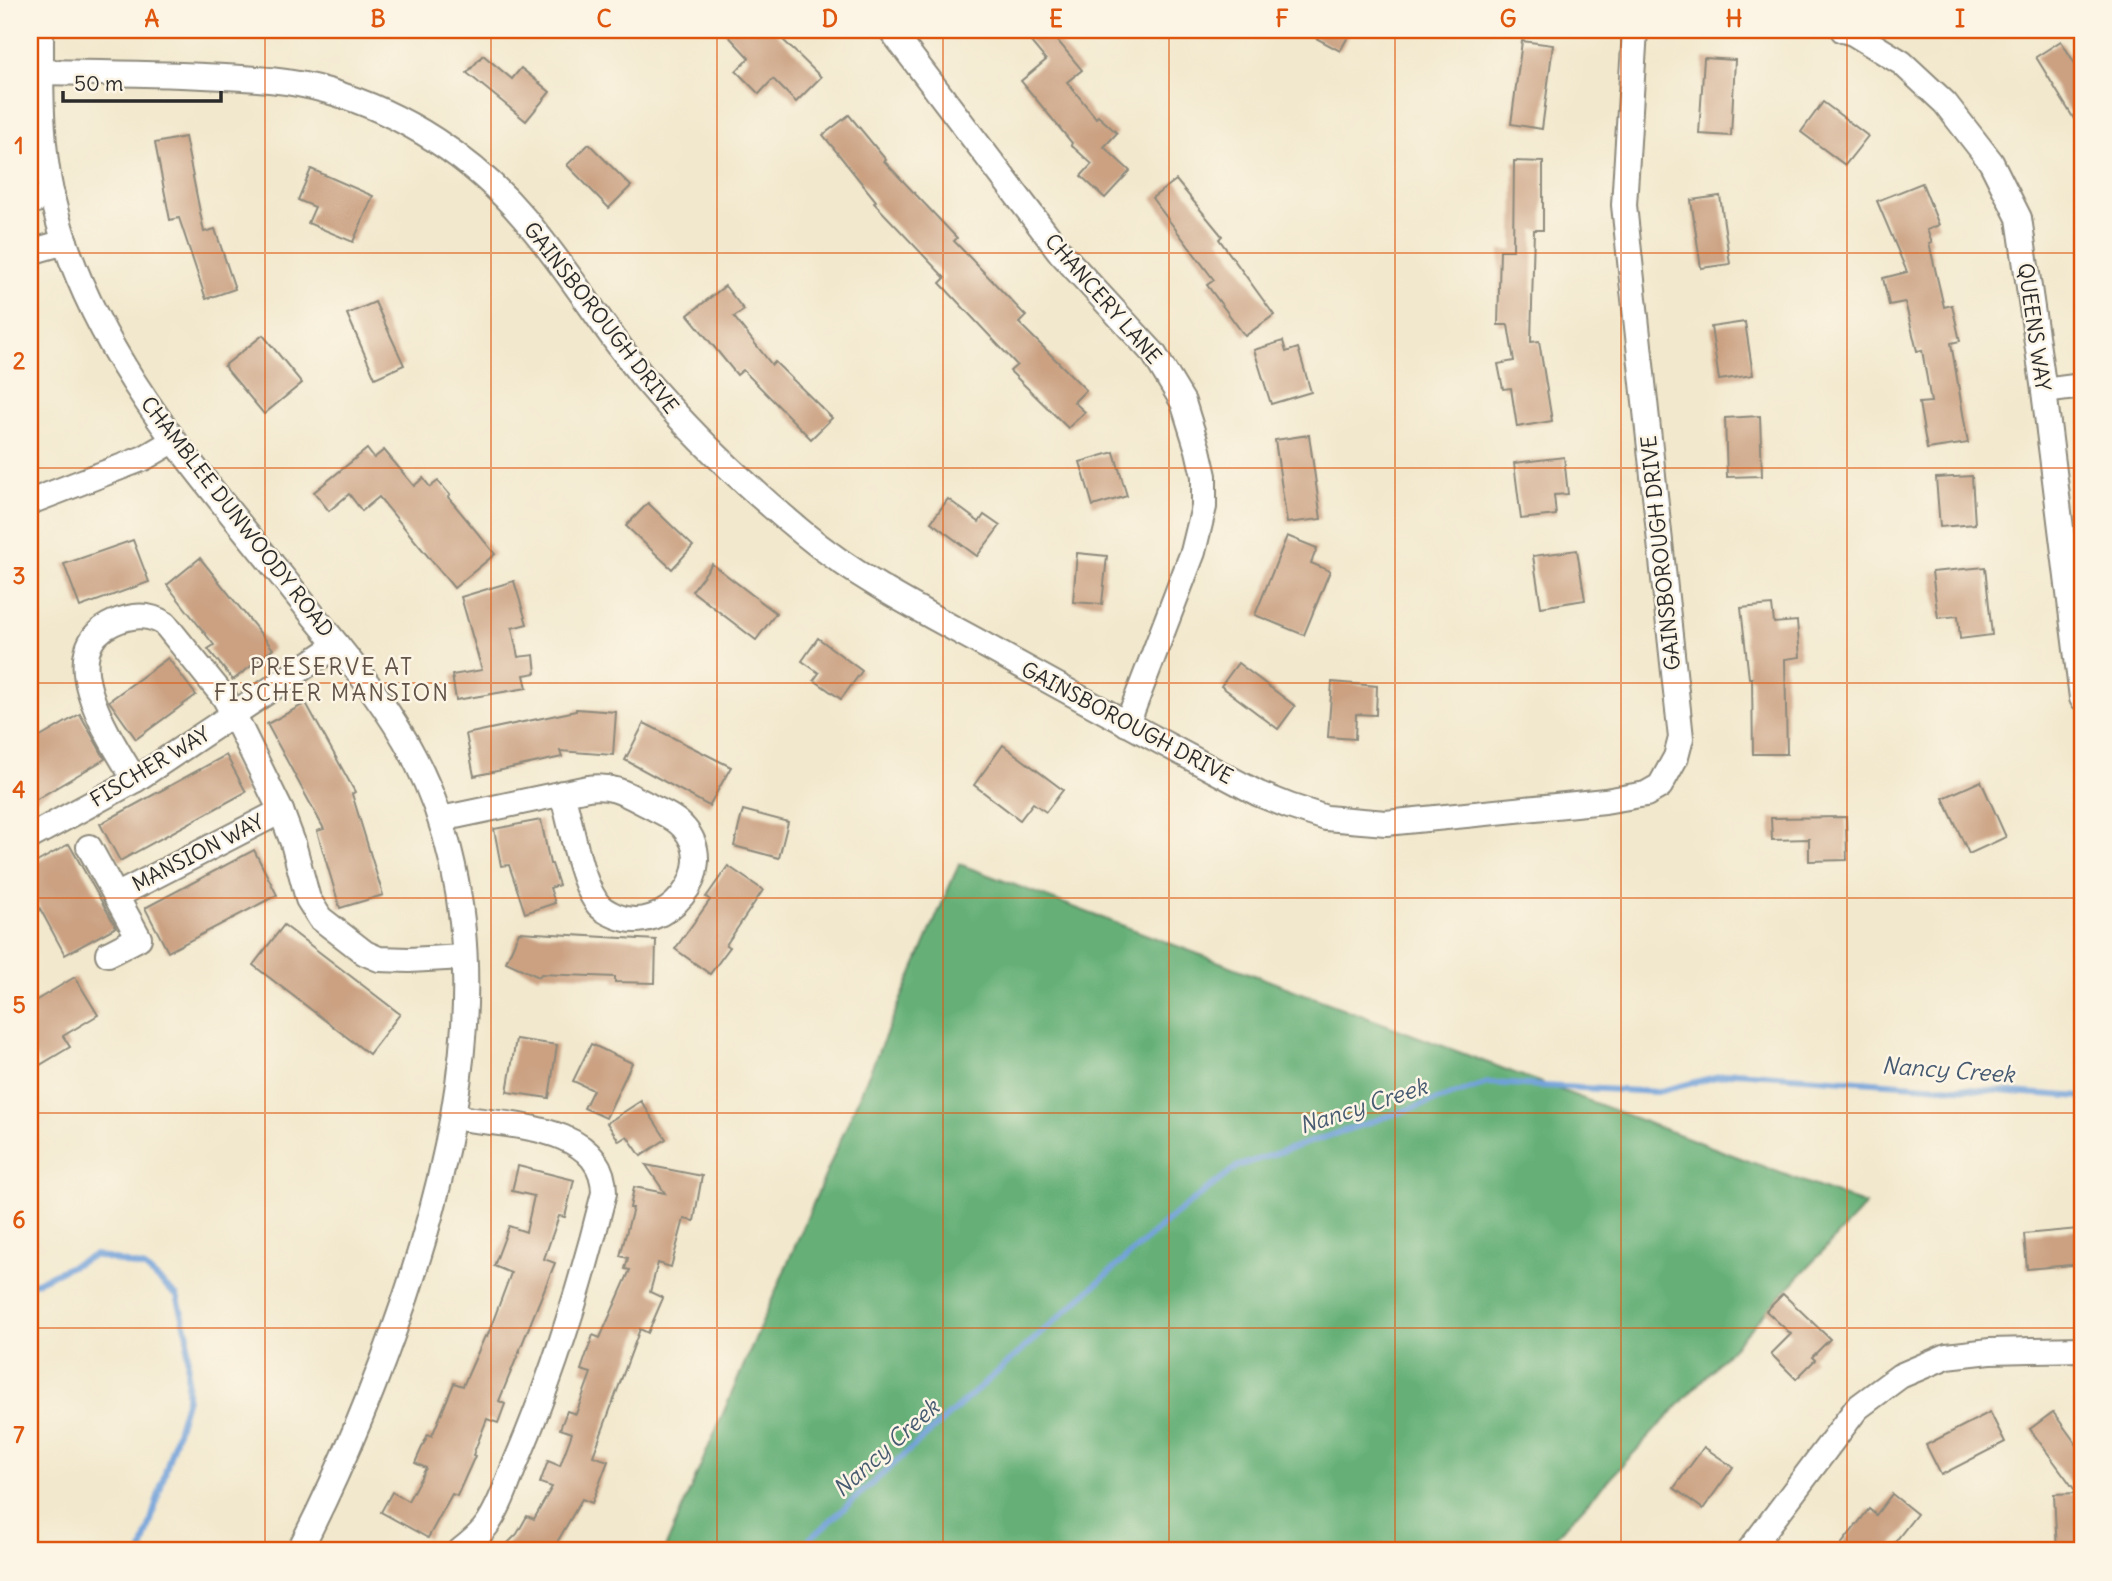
<svg xmlns="http://www.w3.org/2000/svg" width="2112" height="1581" font-family="Delius,sans-serif">
  <rect width="100%" height="100%" fill="#fcf5e5"/>
  <filter id="ink" filterUnits="userSpaceOnUse"><feTurbulence type="fractalNoise" baseFrequency=".0143" numOctaves="2"/><feDisplacementMap in="SourceGraphic" scale="14" xChannelSelector="R" yChannelSelector="G"/><feConvolveMatrix kernelMatrix="1 2 1 2 8 2 1 2 1" color-interpolation-filters="sRGB"/></filter>
  <filter id="wash" filterUnits="userSpaceOnUse"><feTurbulence type="fractalNoise" baseFrequency=".00686" numOctaves="4" result="noise"/><feDisplacementMap in="SourceGraphic" scale="28" xChannelSelector="R" yChannelSelector="G"/><feGaussianBlur stdDeviation="1.57" result="paint"/><feColorMatrix in="noise" values="0 0 0 0 0 0 0 0 0 0 0 0 0 0 0 0 0 1.4 0 .05"/><feComposite in="paint" operator="in"/></filter>
  <g filter="url(#wash)">
    <rect width="100%" height="100%" fill="#f2e8cd"/>
    <!-- forest -->
    <polygon fill="#66b078" stroke="#486e52" stroke-width="2" points="959,864 1866,1205 1542,1551 664,1551"/>
    <g fill="none" stroke-linecap="round" stroke-linejoin="round">
      <!-- stream -->
      <g stroke="#6fa0d9" stroke-width="6">
        <polyline points="30,1285 95,1255 145,1268 177,1296 188,1335 187,1398 142,1551"/>
        <polyline points="796,1551 1174,1215 1238,1166 1488,1083 1657,1092 1735,1072 2082,1097"/>
      </g>
    </g>
    <g id="blocks">
      <!-- building -->
      <g fill="#cba182">
        <polygon points="723,30 773,30 821,77 796,102 773,79 759,94 736,71 749,58"/>
        <polygon points="1021,30 1049,30 1082,70 1067,82 1096,118 1098,116 1117,133 1104,147 1130,171 1105,198 1081,176 1092,164 1071,145 1072,143 1021,81 1046,60"/>
        <polygon points="1301,30 1352,30 1340,51"/>
        <polygon points="1522,41 1553,45 1542,129 1511,124"/>
        <polygon points="2061,41 2082,75 2082,132 2036,57"/>
        <polygon points="483,55 512,79 521,68 550,92 526,121 467,73"/>
        <polygon points="1704,58 1735,60 1731,136 1699,134"/>
        <polygon points="1823,102 1868,136 1845,165 1801,132"/>
        <polygon points="849,115 886,160 884,161 957,238 954,241 1026,316 1019,323 1086,390 1074,402 1085,412 1068,428 1010,371 1017,365 940,283 945,278 874,203 876,201 823,135"/>
        <polygon points="185,137 204,232 215,229 235,289 206,299 179,218 170,220 155,143"/>
        <polygon points="589,144 631,186 609,208 567,165"/>
        <polygon points="1514,161 1543,162 1543,230 1534,230 1531,342 1539,341 1552,421 1517,427 1511,388 1503,389 1498,364 1514,361 1508,325 1498,325 1500,250 1513,250"/>
        <polygon points="311,169 373,196 353,242 308,223 315,207 298,200"/>
        <polygon points="1176,180 1222,236 1219,239 1274,315 1245,336 1207,285 1214,280 1152,198"/>
        <polygon points="1922,183 1939,225 1927,230 1932,242 1929,243 1944,307 1952,305 1960,341 1951,343 1968,443 1927,449 1919,403 1931,402 1922,350 1917,351 1905,302 1889,305 1883,278 1907,272 1877,201"/>
        <polygon points="1720,196 1730,264 1701,268 1691,200"/>
        <polygon points="725,286 744,310 734,317 772,365 775,362 832,418 811,439 743,370 737,375 688,315"/>
        <polygon points="375,302 404,365 375,378 347,314"/>
        <polygon points="1745,322 1753,375 1719,380 1711,327"/>
        <polygon points="263,335 302,383 264,414 224,366"/>
        <polygon points="1283,341 1286,352 1298,348 1311,392 1271,404 1254,350"/>
        <polygon points="1760,416 1762,476 1727,477 1725,418"/>
        <polygon points="1309,435 1321,519 1287,523 1275,440"/>
        <polygon points="367,449 374,458 384,450 414,486 423,478 430,487 438,481 450,495 448,497 495,554 454,588 379,497 362,511 349,494 329,511 314,492"/>
        <polygon points="1114,452 1127,496 1093,506 1080,462"/>
        <polygon points="1564,457 1568,494 1554,495 1556,515 1521,519 1514,463"/>
        <polygon points="1972,476 1975,524 1940,527 1936,478"/>
        <polygon points="948,499 979,522 984,515 1000,526 977,556 931,522"/>
        <polygon points="648,503 693,546 672,569 626,526"/>
        <polygon points="1287,536 1317,548 1311,563 1330,571 1304,635 1255,615"/>
        <polygon points="133,540 149,582 80,607 64,564"/>
        <polygon points="1577,550 1585,600 1541,607 1533,556"/>
        <polygon points="1077,553 1107,556 1102,604 1073,602"/>
        <polygon points="200,558 273,649 233,680 208,649 214,645 167,585"/>
        <polygon points="712,564 776,613 756,640 692,591"/>
        <polygon points="1985,567 1992,635 1960,639 1958,616 1938,618 1932,572"/>
        <polygon points="514,581 527,624 512,628 518,657 534,655 536,673 524,675 527,688 456,700 452,675 482,670 461,597"/>
        <polygon points="1772,605 1774,623 1797,621 1800,657 1785,659 1787,754 1753,754 1752,678 1749,678 1741,608"/>
        <polygon points="818,638 862,671 841,699 814,680 819,673 802,661"/>
        <polygon points="168,658 196,695 136,739 109,701"/>
        <polygon points="1238,663 1295,706 1278,729 1221,686"/>
        <polygon points="1332,682 1377,686 1376,715 1356,714 1355,739 1328,737"/>
        <polygon points="306,703 355,792 352,794 383,895 340,908 317,831 324,829 267,724"/>
        <polygon points="576,709 616,712 613,755 560,751 562,757 474,776 466,734 576,711"/>
        <polygon points="80,714 105,759 30,803 30,743"/>
        <polygon points="644,723 731,767 709,806 625,760"/>
        <polygon points="1003,745 1063,790 1046,812 1033,803 1020,820 974,785"/>
        <polygon points="226,755 246,792 120,861 100,824"/>
        <polygon points="1981,781 2006,837 1969,854 1943,798"/>
        <polygon points="743,810 788,822 779,858 734,846"/>
        <polygon points="1846,817 1847,860 1809,861 1809,839 1772,840 1771,818"/>
        <polygon points="541,820 550,864 552,864 559,885 550,888 555,903 525,913 509,865 501,866 494,829"/>
        <polygon points="69,844 116,927 65,955 30,890 30,866"/>
        <polygon points="254,850 277,895 168,952 145,908"/>
        <polygon points="728,866 763,890 726,945 730,947 710,974 675,949 710,900 706,897"/>
        <polygon points="284,925 400,1014 369,1054 253,965"/>
        <polygon points="519,932 656,940 655,983 615,982 615,977 541,974 539,977 506,962"/>
        <polygon points="75,977 98,1015 63,1036 70,1047 40,1065 30,1048 30,1004"/>
        <polygon points="516,1039 557,1045 549,1098 507,1092"/>
        <polygon points="591,1044 632,1063 606,1118 584,1108 593,1090 573,1081"/>
        <polygon points="641,1101 666,1139 641,1156 627,1136 619,1141 607,1123"/>
        <polygon points="646,1165 702,1176 694,1221 684,1219 671,1267 658,1263 650,1292 663,1298 648,1333 640,1329 593,1456 608,1461 592,1503 582,1499 552,1551 500,1551 517,1534 527,1516 534,1519 552,1487 540,1483 548,1461 560,1466 572,1433 560,1429 567,1411 576,1414 591,1373 581,1370 593,1335 600,1338 630,1270 625,1269 628,1258 620,1256 633,1208 630,1208 634,1187 665,1193"/>
        <polygon points="518,1166 574,1180 565,1217 559,1216 544,1259 555,1263 499,1401 505,1404 498,1423 487,1419 473,1455 475,1456 457,1496 452,1494 428,1538 381,1512 392,1492 408,1501 426,1468 415,1463 428,1434 432,1436 454,1383 463,1386 485,1336 487,1337 511,1273 494,1266 509,1226 526,1232 534,1196 512,1191"/>
        <polygon points="2078,1229 2082,1264 2027,1269 2024,1234"/>
        <polygon points="1783,1294 1830,1339 1812,1357 1815,1360 1796,1379 1771,1354 1791,1334 1766,1311"/>
        <polygon points="1990,1412 2005,1442 1941,1475 1926,1445"/>
        <polygon points="2053,1412 2082,1452 2082,1551 2057,1551 2054,1494 2077,1493 2030,1429"/>
        <polygon points="1704,1447 1733,1467 1703,1509 1674,1488"/>
        <polygon points="1892,1494 1917,1514 1888,1551 1836,1551 1869,1509 1876,1515"/>
      </g>
    </g>
  </g>
  <g filter="url(#ink)">
    <use href="#blocks" fill-opacity="0" stroke="#8e8a7c" stroke-width="2"/>
    <g fill="none" stroke-linecap="round" stroke-linejoin="round">
      <!-- minor casing -->
      <g stroke="#8e8a7c" stroke-width="28">
        <g id="minor">
          <path d="M41,30C41,85 40,143 52,197C89,354 199,472 296,594C337,646 384,698 414,757C501,926 463,1124 406,1296C376,1384 342,1468 299,1551"/>
          <polyline points="891,30 1060,252 1154,354 1183,402 1198,450 1204,476 1204,507 1193,552 1127,724"/>
          <polyline points="1843,30 1853,33 1902,63 1945,103 1991,162 2019,218 2044,391 2082,698"/>
          <path d="M41,72C95,73 149,73 204,76C246,78 288,79 328,91C404,113 473,158 524,218C568,269 602,327 644,378C692,435 746,486 803,533C858,579 924,612 986,646C1076,696 1168,746 1259,794L1289,806L1326,818L1386,823L1605,801L1646,794L1660,786L1676,757L1681,738L1624,205L1635,30"/>
          <polyline points="30,202 52,195"/>
          <polyline points="30,252 65,242"/>
          <polyline points="2044,391 2082,386"/>
          <polyline points="30,502 144,458 173,441"/>
          <path d="M135,780C112,742 50,651 113,623C131,615 148,613 165,624L224,697L234,715L281,811L293,843L308,899L320,918L365,953L379,959L409,960L464,957"/>
          <path d="M441,819L588,788C612,784 628,795 648,805C660,812 675,817 684,828C721,870 665,937 616,916C607,912 599,908 595,900C579,876 571,823 562,793"/>
          <polyline points="30,837 135,780 337,645"/>
          <polyline points="89,847 139,938 108,954"/>
          <polyline points="116,896 281,811"/>
          <path d="M453,1117C504,1126 604,1123 604,1193C582,1283 554,1372 518,1457C508,1480 501,1505 487,1525C480,1535 469,1544 460,1551"/>
          <polyline points="1749,1551 1857,1408 1900,1376 1947,1356 1990,1351 2082,1349"/>
        </g>
      </g>
      <!-- minor -->
      <use href="#minor" stroke="#fff" stroke-width="24"/>
    </g>
  </g>
  <!-- grid -->
  <path fill="none" stroke="#df570e" stroke-width="2" stroke-opacity="0.55" d="M265,30V1551M491,30V1551M717,30V1551M943,30V1551M1169,30V1551M1395,30V1551M1621,30V1551M1847,30V1551M30,253H2082M30,468H2082M30,683H2082M30,898H2082M30,1113H2082M30,1328H2082"/>
  <g text-anchor="middle" stroke-width="5" stroke-linejoin="round" paint-order="stroke">
    <!-- street labels -->
    <g font-size="21" fill="#2b2b2b" stroke="#fcf5e5">
      <text transform="translate(1103 299) rotate(49)" y="7">CHANCERY LANE</text>
      <text transform="translate(601 318) rotate(52)" y="7">GAINSBOROUGH DRIVE</text>
      <text transform="translate(2034 327) rotate(82)" y="7">QUEENS WAY</text>
      <text transform="translate(237 517) rotate(52)" y="7">CHAMBLEE DUNWOODY ROAD</text>
      <text transform="translate(1661 553) rotate(-96)" y="7">GAINSBOROUGH DRIVE</text>
      <text transform="translate(1127 723) rotate(28)" y="7">GAINSBOROUGH DRIVE</text>
      <text transform="translate(150 767) rotate(-31)" y="7">FISCHER WAY</text>
      <text transform="translate(198 853) rotate(-27)" y="7">MANSION WAY</text>
    </g>
    <!-- neighbourhood labels -->
    <g font-size="23" letter-spacing="2" fill="#635449" stroke="#fcf5e5">
      <text x="332" y="675">PRESERVE AT<tspan x="332" dy="26">FISCHER MANSION</tspan></text>
    </g>
    <!-- water labels -->
    <g font-size="23" font-style="italic" fill="#465a71" stroke="#fcf5e5">
      <text transform="translate(1948 1070) rotate(4)" y="8">Nancy Creek</text>
      <text transform="translate(1363 1106) rotate(-18)" y="8">Nancy Creek</text>
      <text transform="translate(886 1448) rotate(-42)" y="8">Nancy Creek</text>
    </g>
  </g>
  <!-- margin -->
  <rect width="2112" height="1581" fill="none" stroke="#fcf5e5" stroke-width="77"/>
  <!-- scale -->
  <path d="M63 91v10h158v-10" fill="none" stroke="#2b2b2b" stroke-width="3.5"/>
  <text x="74" y="91" font-size="21" fill="#2b2b2b" stroke="#fcf5e5" stroke-width="5" paint-order="stroke">50 m</text>
  <rect x="38" y="38" width="2036" height="1504" fill="none" stroke="#df570e" stroke-width="2.5"/>
  <g font-size="23" text-anchor="middle" font-weight="bold" fill="#df570e">
    <text x="152" y="27">A</text>
    <text x="378" y="27">B</text>
    <text x="604" y="27">C</text>
    <text x="830" y="27">D</text>
    <text x="1056" y="27">E</text>
    <text x="1282" y="27">F</text>
    <text x="1508" y="27">G</text>
    <text x="1734" y="27">H</text>
    <text x="1960" y="27">I</text>
    <text x="19" y="154">1</text>
    <text x="19" y="369">2</text>
    <text x="19" y="584">3</text>
    <text x="19" y="798">4</text>
    <text x="19" y="1013">5</text>
    <text x="19" y="1228">6</text>
    <text x="19" y="1443">7</text>
  </g>
</svg>
